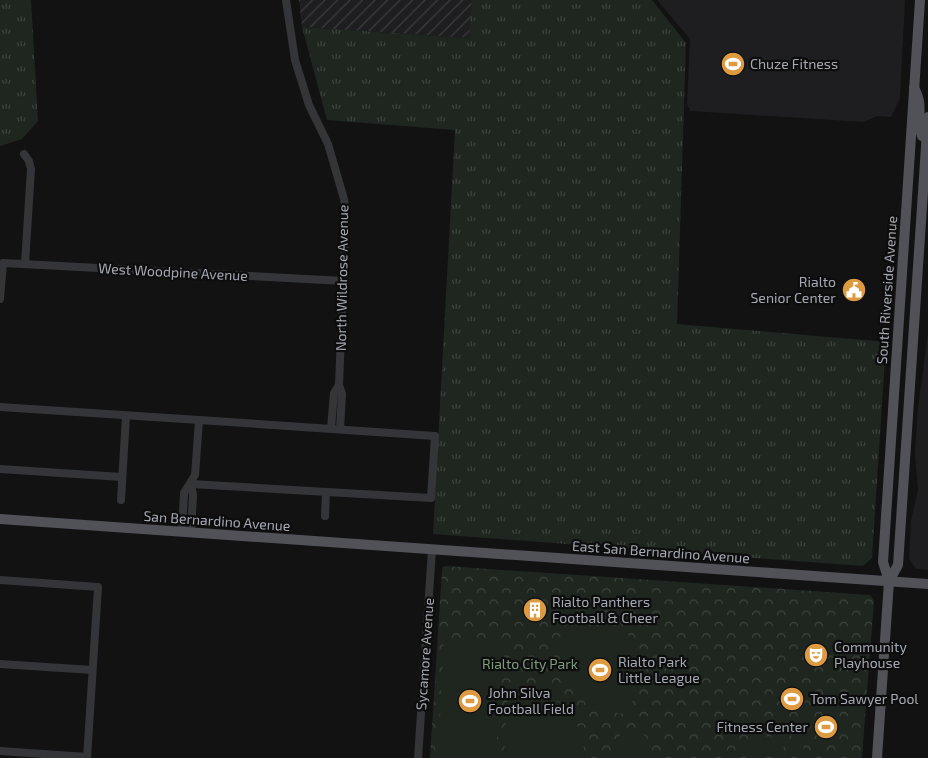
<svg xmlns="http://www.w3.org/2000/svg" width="928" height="758" font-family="'Exo 2',sans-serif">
  <defs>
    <pattern id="industrial-furrows" width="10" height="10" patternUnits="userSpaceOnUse" patternTransform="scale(1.25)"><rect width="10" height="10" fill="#1e1e20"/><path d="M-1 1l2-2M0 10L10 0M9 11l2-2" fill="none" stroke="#3c3c3e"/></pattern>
    <pattern id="grass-tufts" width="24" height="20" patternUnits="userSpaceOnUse" patternTransform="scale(1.25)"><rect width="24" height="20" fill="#1f261f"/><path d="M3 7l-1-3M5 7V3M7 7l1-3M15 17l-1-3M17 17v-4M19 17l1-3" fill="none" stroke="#3d433d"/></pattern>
    <pattern id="park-crowns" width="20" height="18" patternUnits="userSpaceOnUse" patternTransform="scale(1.25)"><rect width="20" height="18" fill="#1f261f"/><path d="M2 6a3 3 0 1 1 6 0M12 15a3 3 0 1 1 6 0" fill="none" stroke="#3d433d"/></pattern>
  </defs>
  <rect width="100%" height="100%" fill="#121213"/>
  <!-- built -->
  <g fill="#1e1e20">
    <polygon points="657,0 905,0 900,98 891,117 877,116 864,122 690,111 687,104 690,39"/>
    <polygon points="928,333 928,570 916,569 909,559 911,520 918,490 915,453 918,408"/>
  </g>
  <!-- industrial -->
  <polygon fill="url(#industrial-furrows)" points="299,0 472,0 470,38 302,27"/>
  <!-- grass -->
  <g fill="url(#grass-tufts)">
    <polygon points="0,0 31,0 38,121 22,139 0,146"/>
    <polygon points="472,0 652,0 686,43 677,324 886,342 872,558 863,566 433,534 455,130 327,120 302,27 469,38"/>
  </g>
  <!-- park -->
  <polygon fill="url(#park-crowns)" points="446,566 870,595 874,600 862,758 430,758 442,570 443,567"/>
  <!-- garden -->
  <g fill="#1f261f">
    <path d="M591,631L627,634L639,647L636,686L631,709H628L627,714C584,710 556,681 559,637Z"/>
    <polygon points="444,641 502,644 496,758 438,758"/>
    <path d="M508,689C519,690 532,689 543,693C568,703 586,732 584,758H504Z"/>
    <polygon points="750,725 767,726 765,754 748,753"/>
    <polygon points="772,727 785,728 783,755 770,754"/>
    <polygon points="792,729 804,729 803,756 790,756"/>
    <path d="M632,730H640L649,741L646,758H608C612,744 616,733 632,730Z"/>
  </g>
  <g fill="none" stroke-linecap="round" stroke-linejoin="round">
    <!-- minor -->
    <g stroke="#343538" stroke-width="8">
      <polyline points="286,0 295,60 309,105 328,144 344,199 346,212 339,385"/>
      <polyline points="24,154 29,161 31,169 25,264"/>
      <polyline points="0,299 3,263 344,281"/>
      <polyline points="0,407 199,420 195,475 184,493 182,532"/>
      <polyline points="331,428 334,393 339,385 342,394 340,429"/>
      <polyline points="0,469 122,477"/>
      <polyline points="191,484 431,498 435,436 199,420"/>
      <polyline points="121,500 126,416"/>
      <polyline points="325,516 326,492"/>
      <polyline points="191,533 193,495 191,484"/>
      <polyline points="0,580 98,587 87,758"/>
      <polyline points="0,664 92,670"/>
      <polyline points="0,751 87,757"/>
      <polyline points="418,758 432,550"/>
    </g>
    <!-- major -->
    <g stroke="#505257" stroke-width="10">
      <path d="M914,88C925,106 915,119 922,136L927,139"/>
      <polyline points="0,519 928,584"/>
      <polyline points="889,581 898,565 928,117"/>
      <polyline points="877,758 889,581 883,562 920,0"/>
    </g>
  </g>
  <!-- icons -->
  <defs>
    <g id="stadium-disc" transform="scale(1.25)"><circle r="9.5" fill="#dd9a41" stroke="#0d0d0e"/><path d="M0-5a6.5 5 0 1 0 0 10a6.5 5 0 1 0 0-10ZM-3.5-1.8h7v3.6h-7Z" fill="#fff"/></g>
    <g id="civic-disc" transform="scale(1.25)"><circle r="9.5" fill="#dd9a41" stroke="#0d0d0e"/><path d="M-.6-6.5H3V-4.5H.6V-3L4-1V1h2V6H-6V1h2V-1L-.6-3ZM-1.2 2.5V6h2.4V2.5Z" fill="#fff"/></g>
    <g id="building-disc" transform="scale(1.25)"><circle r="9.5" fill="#dd9a41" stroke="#0d0d0e"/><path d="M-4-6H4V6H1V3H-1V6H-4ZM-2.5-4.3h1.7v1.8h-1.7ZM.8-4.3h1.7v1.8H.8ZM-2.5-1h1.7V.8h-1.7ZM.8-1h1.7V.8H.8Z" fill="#fff"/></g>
    <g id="theatre-disc" transform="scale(1.25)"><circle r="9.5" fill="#dd9a41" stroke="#0d0d0e"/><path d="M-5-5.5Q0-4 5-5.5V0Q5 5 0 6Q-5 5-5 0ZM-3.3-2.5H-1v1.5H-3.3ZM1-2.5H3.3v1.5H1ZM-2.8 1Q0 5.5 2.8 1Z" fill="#fff"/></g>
  </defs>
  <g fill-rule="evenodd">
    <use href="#stadium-disc" x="733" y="64"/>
    <use href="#civic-disc" x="854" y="290"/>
    <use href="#building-disc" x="535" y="610"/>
    <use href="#theatre-disc" x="816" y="655"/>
    <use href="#stadium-disc" x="600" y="670"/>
    <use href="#stadium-disc" x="792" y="699"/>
    <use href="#stadium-disc" x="470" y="701"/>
    <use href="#stadium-disc" x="826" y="727"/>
  </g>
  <g text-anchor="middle" stroke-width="4.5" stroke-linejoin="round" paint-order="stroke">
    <!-- poi labels -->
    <g font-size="14" fill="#a5aab2" stroke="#0d0d0e" text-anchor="start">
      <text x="750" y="69">Chuze Fitness</text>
      <text x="836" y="287" text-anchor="end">Rialto<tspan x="836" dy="16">Senior Center</tspan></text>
      <text x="552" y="607">Rialto Panthers<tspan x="552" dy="16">Football &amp; Cheer</tspan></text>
      <text x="834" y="652">Community<tspan x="834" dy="16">Playhouse</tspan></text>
      <text x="618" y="667">Rialto Park<tspan x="618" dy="16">Little League</tspan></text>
      <text x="488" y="698">John Silva<tspan x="488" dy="16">Football Field</tspan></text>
      <text x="810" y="704">Tom Sawyer Pool</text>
      <text x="808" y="732" text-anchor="end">Fitness Center</text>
    </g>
    <!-- street labels -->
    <g font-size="14" fill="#a5aab2" stroke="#0d0d0e">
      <text transform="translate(173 272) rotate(3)" y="5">West Woodpine Avenue</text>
      <text transform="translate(342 278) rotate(-89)" y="5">North Wildrose Avenue</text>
      <text transform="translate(887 290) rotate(-86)" y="5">South Riverside Avenue</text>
      <text transform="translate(217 521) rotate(4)" y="5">San Bernardino Avenue</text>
      <text transform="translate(661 552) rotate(4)" y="5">East San Bernardino Avenue</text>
      <text transform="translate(425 654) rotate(-86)" y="5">Sycamore Avenue</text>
    </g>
    <!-- park labels -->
    <g font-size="14" fill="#7f9c7e" stroke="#0d0d0e">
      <text x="530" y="669">Rialto City Park</text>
    </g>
  </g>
</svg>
